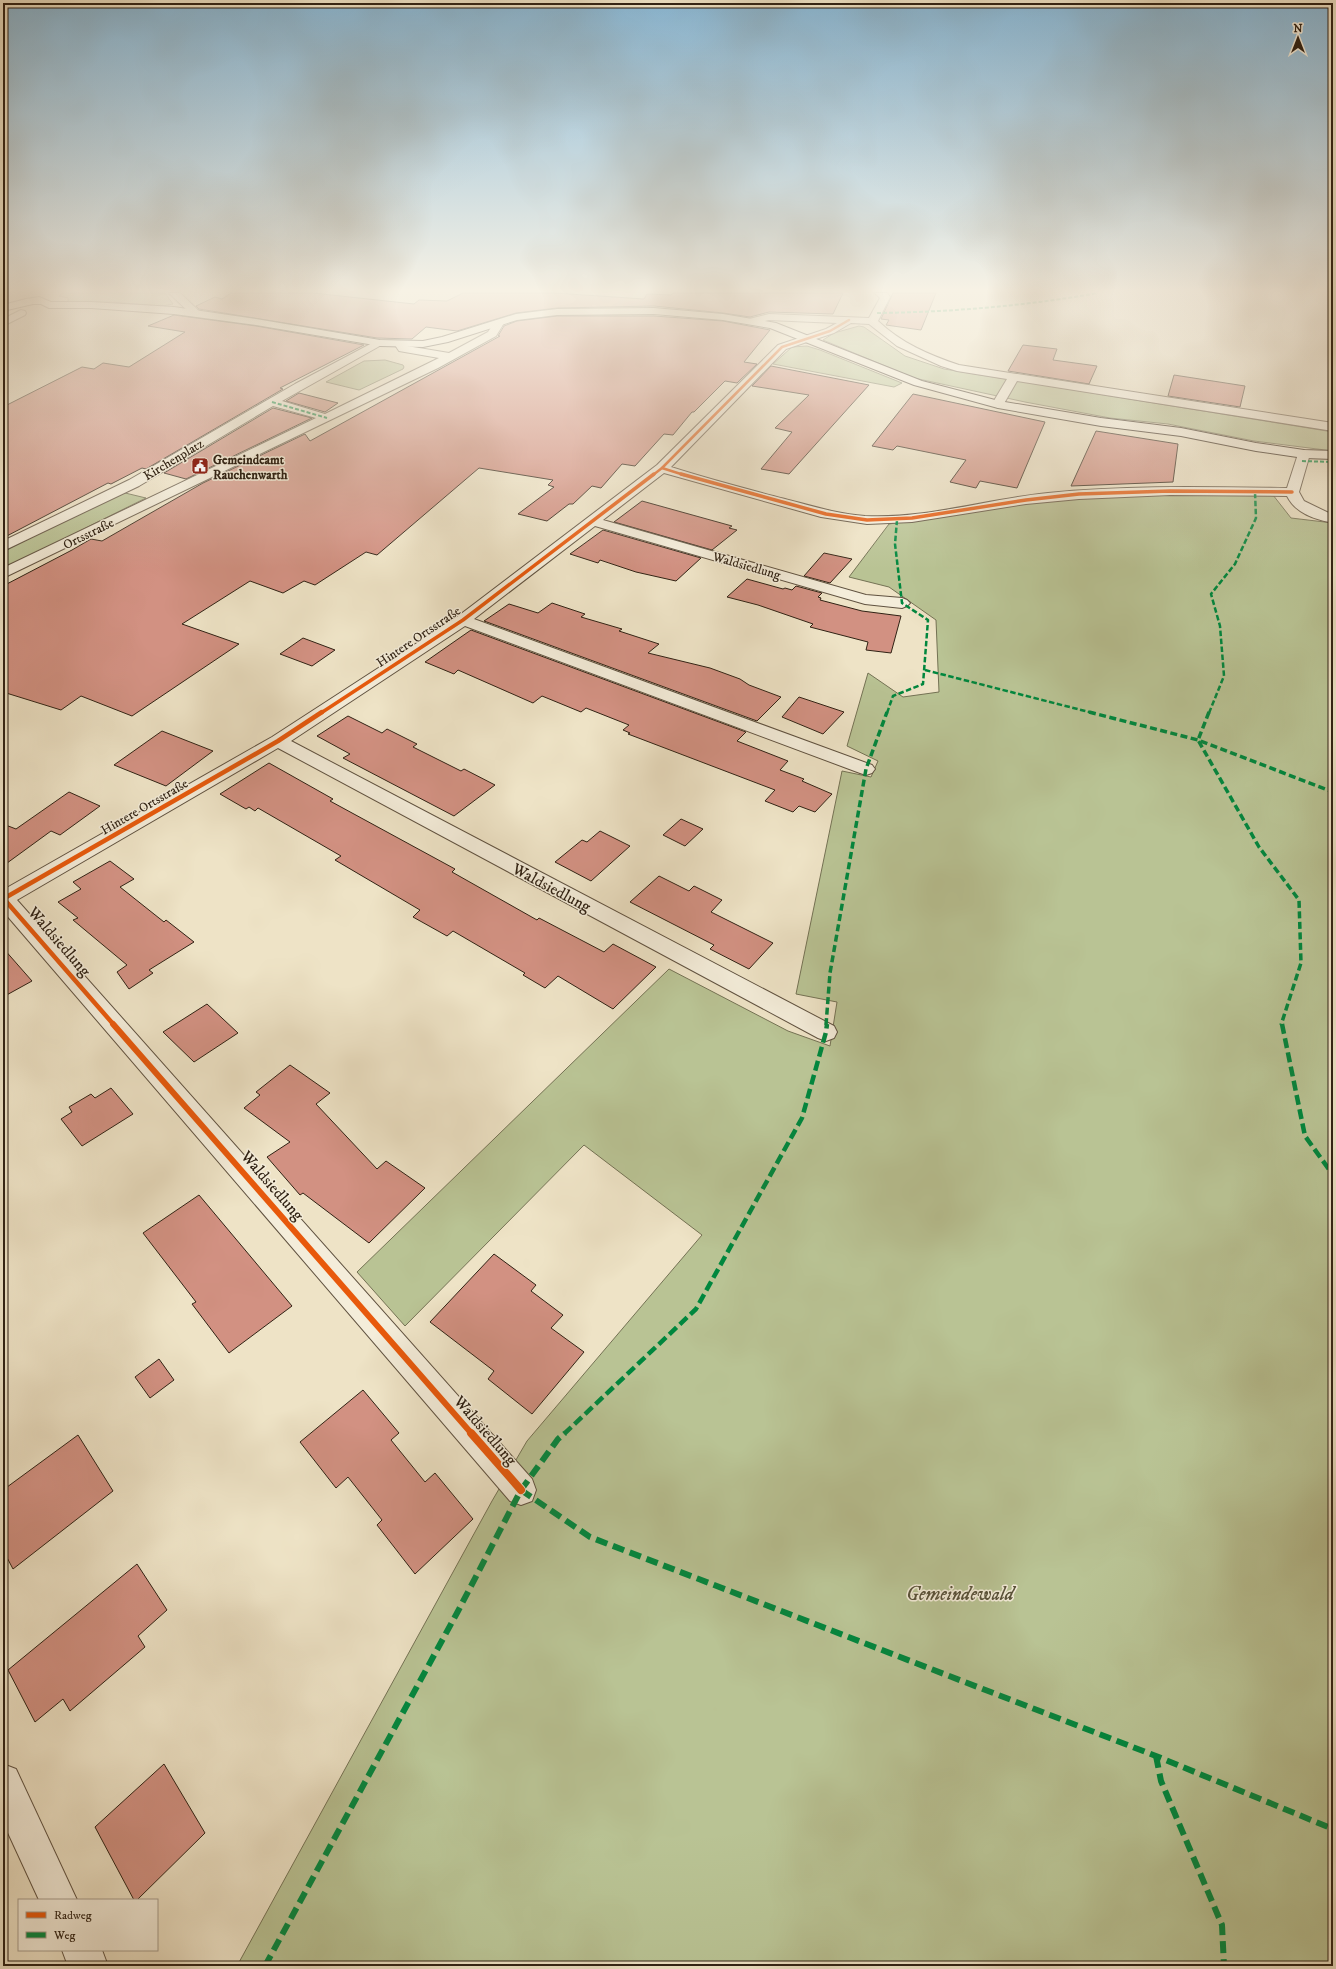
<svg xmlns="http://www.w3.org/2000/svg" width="1336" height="1969" font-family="'IM FELL DW Pica',serif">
  <rect width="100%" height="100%" fill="#eee3c6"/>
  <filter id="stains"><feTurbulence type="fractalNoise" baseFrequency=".005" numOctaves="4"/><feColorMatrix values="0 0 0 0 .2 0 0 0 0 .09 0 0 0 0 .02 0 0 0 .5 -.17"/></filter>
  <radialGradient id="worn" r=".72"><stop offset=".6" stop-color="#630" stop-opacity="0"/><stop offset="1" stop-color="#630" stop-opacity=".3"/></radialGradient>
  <!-- green -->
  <g fill="#b9c394" stroke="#747254">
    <polygon points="63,293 165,293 173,304 162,306 111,302 68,302 68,298 59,296"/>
    <polygon points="859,326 864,327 905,356 944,369 1333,432 1333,451 1254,441 1168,424 1110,418 1025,402 914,378 823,340 834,333"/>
    <polygon points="807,346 820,350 902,383 894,387 773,364 792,347"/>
    <polygon points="385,360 403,365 404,367 403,369 359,390 326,382 364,361"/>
    <polygon points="121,492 146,498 3,569 3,552"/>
    <polygon points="1179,493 1273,495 1291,518 1333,523 1333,1966 237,1966 492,1501 527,1441 702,1235 584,1145 405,1326 357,1272 669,969 788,1031 830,1046 837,1002 796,994 842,771 871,777 878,761 847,746 868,673 903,697 939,692 936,620 889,587 849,577 889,524 996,507 1089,496"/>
  </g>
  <!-- building -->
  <g fill="#d29182" stroke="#302214">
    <polygon points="231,293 313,293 414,304 419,300 447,301 463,293 554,293 644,299 647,294 671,295 673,293 843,293 833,314 769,312 750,317 723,313 654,306 557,308 516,313 457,331 426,327 412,339 377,338 199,309 196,306 215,297 222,299"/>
    <polygon points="893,293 936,293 921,330 886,325 889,320 881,319"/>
    <polygon points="174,315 256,326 364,345 280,388 283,389 146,469 142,468 111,484 108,483 3,538 3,407 82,367 94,369 103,363 129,367 185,332 148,326"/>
    <polygon points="557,316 654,316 723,321 770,330 744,362 757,364 737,383 725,381 694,412 692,412 673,435 664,434 635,466 622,464 601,488 592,486 573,504 569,504 547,521 518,514 554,487 548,485 553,480 479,468 377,555 366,552 315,585 304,581 283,593 250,581 182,624 239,644 132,716 81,696 61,710 3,692 3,586 72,550 91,539 102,541 203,483 305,434 310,441 500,336 498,336 504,326 517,321"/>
    <polygon points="1023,345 1057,349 1053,360 1097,366 1089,384 1008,371"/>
    <polygon points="771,366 869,385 789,474 761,469 792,432 775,428 809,395 752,386"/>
    <polygon points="1174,375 1245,386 1240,407 1168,396"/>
    <polygon points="299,393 338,403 325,412 286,401"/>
    <polygon points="913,394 1045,422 1017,488 980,481 976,488 950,482 966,460 897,446 893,450 872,446"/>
    <polygon points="273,408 312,418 186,479 164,473"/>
    <polygon points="1096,431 1178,444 1173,482 1071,486"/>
    <polygon points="642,501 732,526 729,528 737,530 712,550 614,522"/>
    <polygon points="603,530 701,558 676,581 636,572 600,560 598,563 570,554"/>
    <polygon points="824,553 852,559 830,583 804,576"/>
    <polygon points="747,579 783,589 785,588 792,590 796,586 822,593 818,597 821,598 820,600 862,611 901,616 891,653 866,650 868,642 810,627 813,624 758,605 727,597"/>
    <polygon points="552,603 585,614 581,617 622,629 619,631 659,644 648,653 710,668 740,679 749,685 781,697 757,721 484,621 509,604 538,613"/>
    <polygon points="471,630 746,732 737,741 788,761 780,770 804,779 802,781 832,794 815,812 799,806 793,812 765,801 775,790 628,734 630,733 623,730 629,725 586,708 581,712 542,696 533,703 458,670 454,674 425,662"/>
    <polygon points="303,638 335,650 312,666 280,654"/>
    <polygon points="799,697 844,712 823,734 782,717"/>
    <polygon points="348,716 382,733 387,729 417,744 413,747 461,771 464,769 495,785 454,816 343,758 350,754 317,736"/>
    <polygon points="162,731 213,751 166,786 114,765"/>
    <polygon points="269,763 333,799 330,801 455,869 452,872 537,920 539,918 604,952 613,944 656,967 613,1009 558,976 545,988 523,975 525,973 453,931 447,936 413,917 420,910 335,860 341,856 258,808 255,811 249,807 246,809 220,794"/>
    <polygon points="69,792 100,806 60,835 51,831 3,866 3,824 16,829"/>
    <polygon points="681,819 703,829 685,846 663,835"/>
    <polygon points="600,831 630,846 591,881 555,862 582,840 587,842"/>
    <polygon points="110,861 134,879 120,887 164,922 166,920 194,942 149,970 153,973 129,989 117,972 127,965 73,920 78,918 58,902 81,889 73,882"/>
    <polygon points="659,876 689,891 694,886 722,900 711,912 773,943 749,969 710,949 714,945 630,902"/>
    <polygon points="3,948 32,981 3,997"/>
    <polygon points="207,1004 238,1033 194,1062 163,1032"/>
    <polygon points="290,1065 330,1093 316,1104 377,1169 386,1161 425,1188 369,1243 303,1193 300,1195 267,1157 290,1142 244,1108 260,1095 256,1092"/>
    <polygon points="111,1088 133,1114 82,1146 61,1119 72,1112 69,1107 91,1094 95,1098"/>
    <polygon points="199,1195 292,1306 229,1353 192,1304 196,1302 143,1233"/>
    <polygon points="494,1254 536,1285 531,1291 563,1315 551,1328 584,1352 532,1414 488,1379 494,1371 430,1322"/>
    <polygon points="159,1359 174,1380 150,1398 135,1377"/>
    <polygon points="363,1390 399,1433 391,1440 425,1482 435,1473 473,1519 415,1574 377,1525 382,1520 348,1477 336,1488 300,1442"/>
    <polygon points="78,1435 113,1491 13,1569 3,1550 3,1490"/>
    <polygon points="137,1564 167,1610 138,1636 145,1647 70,1711 63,1699 35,1722 8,1670"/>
    <polygon points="164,1764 205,1833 137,1900 134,1900 95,1827"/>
  </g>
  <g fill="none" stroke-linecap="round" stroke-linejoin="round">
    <!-- street casing -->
    <g stroke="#605240" stroke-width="2">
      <g id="street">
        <polygon points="169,293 180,293 200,312 195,315 191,314"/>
        <path d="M875,293H887L890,297L878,321C901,343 929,355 959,365L1333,423V431L1017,381L1002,407L998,408L992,404L1007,379L957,371L941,366L897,346L869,324L851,323L834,333L786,349L671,467C708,479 747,489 785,499C812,506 838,514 865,516C927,519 987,499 1048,493C1127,485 1207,487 1287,488L1298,454L1304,450L1310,454L1299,492L1304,501L1333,515V523C1315,519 1296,514 1287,496L1170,495L1079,499L1026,504L912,522L867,524L821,517L664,473L603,520L866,595L902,598L907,600L910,603L907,606L902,608L865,604L595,526L474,619L872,765L875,769L872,773L866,775L860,773L465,626L291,741L834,1026L837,1032L834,1038L826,1041L818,1038L278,748L17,900L532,1479L536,1490L532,1501L521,1505L510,1501L3,911V890L272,737L457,617L657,465L778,345L826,329L837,323L769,320L753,324L748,321L749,319L769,314L869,318L880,298Z"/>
        <polygon points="21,310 25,311 26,313 25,315 3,326 3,319"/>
        <path d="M499,320L504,323L496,336L438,368L3,578V568L316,418L273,406L139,486L3,551V541L129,480L295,384L376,341H384L385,343L282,401L325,414L439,358L399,351L395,345L396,343C401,341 403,342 407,346L449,353L488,332L495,321Z"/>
        <polygon points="3,1764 16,1769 77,1900 39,1900 3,1822"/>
        <polygon points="62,1950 102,1950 108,1966 68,1966"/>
      </g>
    </g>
    <!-- secondary casing -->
    <g stroke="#302214" stroke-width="2">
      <polygon id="secondary" points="39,297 51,302 91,302 174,307 256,319 380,340 423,341 442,337 516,314 557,309 654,308 723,314 776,323 922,381 999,401 1101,418 1181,428 1256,443 1304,450 1333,451 1333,459 1304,458 1256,451 1181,436 1101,426 998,408 914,385 770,328 723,320 654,314 557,315 517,320 448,342 423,347 380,346 256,325 174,314 91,308 49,308 41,304 33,304 3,311 3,305 26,299"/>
    </g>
    <!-- street -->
    <use href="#street" fill="#f4edda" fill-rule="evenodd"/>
    <!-- secondary -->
    <use href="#secondary" fill="#f4edda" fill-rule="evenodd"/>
    <!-- quiet-far4 -->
    <g stroke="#00873e" stroke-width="2" stroke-dasharray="4 2" stroke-linecap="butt">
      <path d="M877,313C951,312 1025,306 1098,293"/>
      <polyline points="272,402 327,418"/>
      <polyline points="1302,461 1333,462"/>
    </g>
    <!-- quiet-far3 -->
    <g stroke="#00873e" stroke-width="2.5" stroke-dasharray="5.5 2.5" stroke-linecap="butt">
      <polyline points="925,670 1093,713"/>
      <polyline points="887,713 893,696 923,684 928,620 902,603 895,544 897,520"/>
      <polyline points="1209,713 1224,676 1220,626 1211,594 1235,564 1256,518 1255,492"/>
    </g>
    <!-- quiet-far2 -->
    <g stroke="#00873e" stroke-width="3.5" stroke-dasharray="7 3.5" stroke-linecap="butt">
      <polyline points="1089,712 1198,740 1333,792"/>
      <polyline points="1209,712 1198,740 1259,847 1299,900 1301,963 1281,1025"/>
      <polyline points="826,1025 830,973 866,769 887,712"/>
    </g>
    <!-- quiet-far1 -->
    <g stroke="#00873e" stroke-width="4.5" stroke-dasharray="10 4.5" stroke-linecap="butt">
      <polyline points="1282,1024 1305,1136 1333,1175"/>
      <polyline points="564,1434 696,1309 802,1118 826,1032 827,1024"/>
    </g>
    <!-- quiet -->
    <g stroke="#00873e" stroke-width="6" stroke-dasharray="12 6" stroke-linecap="butt">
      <polyline points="521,1490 590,1537 1156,1756 1333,1829"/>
      <polyline points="1156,1756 1161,1781 1222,1925 1224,1966"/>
      <polyline points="265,1966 457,1613 521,1490 558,1439 565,1433"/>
    </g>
    <!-- cycleway-far4 casing -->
    <g stroke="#f4edda" stroke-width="4">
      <g id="cycleway-far4">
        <polyline points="662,468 684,475"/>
        <polyline points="653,475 662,468 782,347 830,331 849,320"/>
      </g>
    </g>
    <!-- cycleway-far3 casing -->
    <g stroke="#f4edda" stroke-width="5">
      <g id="cycleway-far3">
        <polyline points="681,474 826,514 867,520 912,518 1026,500 1079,494 1170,491 1292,492"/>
        <polyline points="321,713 463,620 654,474"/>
      </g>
    </g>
    <!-- cycleway-far2 casing -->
    <g stroke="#f4edda" stroke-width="7">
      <g id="cycleway-far2">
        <polyline points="3,899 278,741 322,712"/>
        <polyline points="4,899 114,1025"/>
      </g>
    </g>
    <!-- cycleway-far1 casing -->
    <g stroke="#f4edda" stroke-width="8">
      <polyline id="cycleway-far1" points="113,1024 472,1434"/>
    </g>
    <!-- cycleway casing -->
    <g stroke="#f4edda" stroke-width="10">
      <polyline id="cycleway" points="471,1433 521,1490"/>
    </g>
    <!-- cycleway-far4 -->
    <use href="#cycleway-far4" stroke="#e8590c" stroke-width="2.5"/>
    <!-- cycleway-far3 -->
    <use href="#cycleway-far3" stroke="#e8590c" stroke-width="3.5"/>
    <!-- cycleway-far2 -->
    <use href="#cycleway-far2" stroke="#e8590c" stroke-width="4.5"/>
    <!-- cycleway-far1 -->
    <use href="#cycleway-far1" stroke="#e8590c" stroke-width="6"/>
    <!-- cycleway -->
    <use href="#cycleway" stroke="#e8590c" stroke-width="8"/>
  </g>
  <!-- sky -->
  <linearGradient id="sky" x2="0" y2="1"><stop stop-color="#89b8d6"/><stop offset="0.51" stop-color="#f7f2e5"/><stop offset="1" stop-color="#f7f2e5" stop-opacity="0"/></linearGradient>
  <rect width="1336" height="569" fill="url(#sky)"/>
  <!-- icons -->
  <defs>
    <g id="civic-square" transform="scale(0.9)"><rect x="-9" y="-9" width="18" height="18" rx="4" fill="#8f2418" stroke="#f4edda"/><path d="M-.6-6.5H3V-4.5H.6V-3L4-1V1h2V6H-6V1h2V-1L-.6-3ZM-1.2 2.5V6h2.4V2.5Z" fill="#fff"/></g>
  </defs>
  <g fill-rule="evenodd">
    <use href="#civic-square" x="200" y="466"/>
  </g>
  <g text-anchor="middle" stroke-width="3" stroke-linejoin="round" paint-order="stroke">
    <!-- far-street labels -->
    <g font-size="13" fill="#302214" stroke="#f4edda">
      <text transform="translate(173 459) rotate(-31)" y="5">Kirchenplatz</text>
      <text transform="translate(88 533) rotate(-26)" y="5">Ortsstraße</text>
      <text transform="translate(747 565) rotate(16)" y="5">Waldsiedlung</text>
      <text transform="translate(418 636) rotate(-34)" y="5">Hintere Ortsstraße</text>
      <text transform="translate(144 806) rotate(-30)" y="5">Hintere Ortsstraße</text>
    </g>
    <!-- far-poi labels -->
    <g font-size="13" font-weight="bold" fill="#302214" stroke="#f4edda" text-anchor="start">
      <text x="213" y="464">Gemeindeamt<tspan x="213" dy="15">Rauchenwarth</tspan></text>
    </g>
    <!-- street labels -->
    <g font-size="16" fill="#302214" stroke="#f4edda">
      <text transform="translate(552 887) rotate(28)" y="6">Waldsiedlung</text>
      <text transform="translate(60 941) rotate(49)" y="6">Waldsiedlung</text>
      <text transform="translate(273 1185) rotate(49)" y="6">Waldsiedlung</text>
      <text transform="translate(486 1430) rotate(49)" y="6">Waldsiedlung</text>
    </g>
    <!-- near-park labels -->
    <g font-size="19" font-style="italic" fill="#59523a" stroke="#f4edda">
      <text x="960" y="1600">Gemeindewald</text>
    </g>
  </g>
  <!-- margin -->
  <rect width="1336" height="1969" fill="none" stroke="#eee3c6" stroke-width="16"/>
  <rect x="4" y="4" width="1328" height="1961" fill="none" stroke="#302214" stroke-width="2"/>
  <rect x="8" y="8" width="1320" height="1953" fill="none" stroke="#302214"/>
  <!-- legend -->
  <rect x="18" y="1899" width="140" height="52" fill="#f4edda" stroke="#a69c8b"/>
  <rect x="26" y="1912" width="20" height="6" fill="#e8590c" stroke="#a69c8b"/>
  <text x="54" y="1919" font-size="12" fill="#302214">Radweg</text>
  <rect x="26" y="1932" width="20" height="6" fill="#00873e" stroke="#a69c8b"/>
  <text x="54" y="1939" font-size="12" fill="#302214">Weg</text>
  <!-- north arrow -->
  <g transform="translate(1298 38)" stroke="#f4edda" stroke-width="3" paint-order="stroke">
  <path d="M0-3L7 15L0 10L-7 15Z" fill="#302214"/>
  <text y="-6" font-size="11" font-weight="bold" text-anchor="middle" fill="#302214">N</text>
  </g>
  <rect width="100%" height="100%" filter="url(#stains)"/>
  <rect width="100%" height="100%" fill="url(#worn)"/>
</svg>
